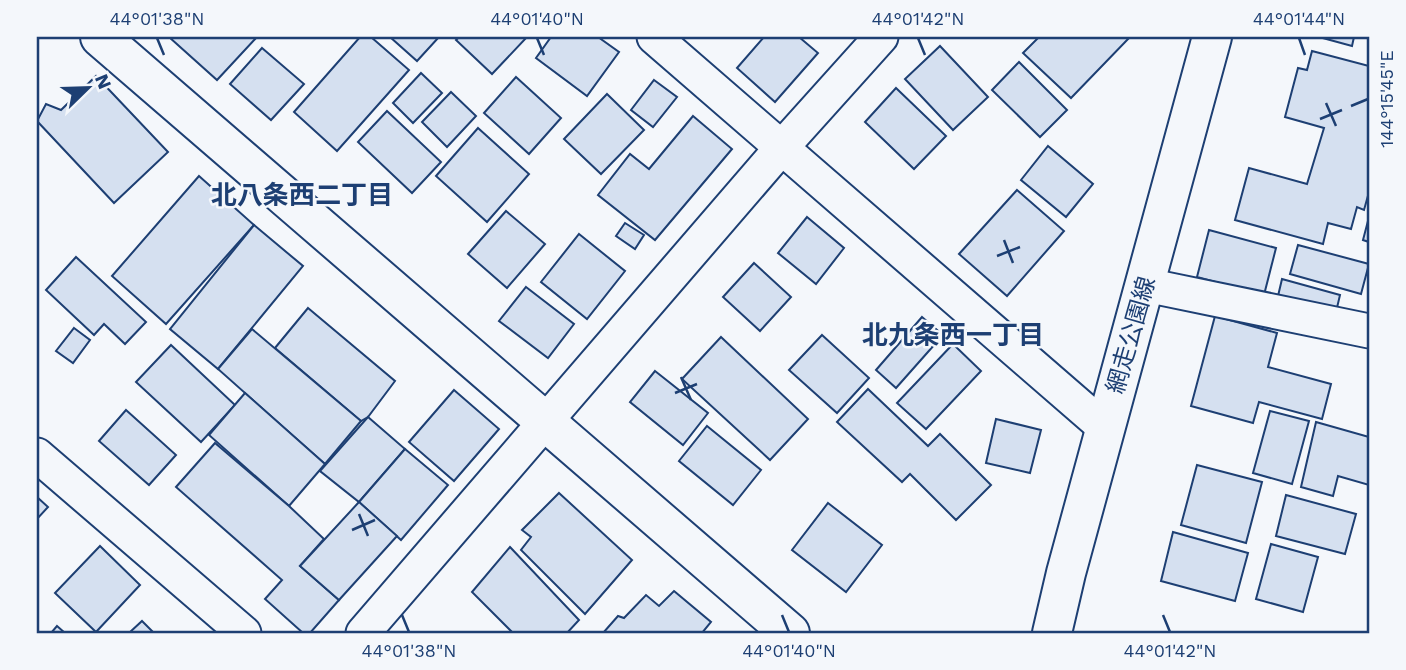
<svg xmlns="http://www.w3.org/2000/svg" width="1406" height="670" font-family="'Work Sans','Noto Sans JP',sans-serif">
  <rect width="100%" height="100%" fill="#f4f7fb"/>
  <!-- building -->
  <g fill="#d5e0f0" stroke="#1d3f73" stroke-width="2">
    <polygon points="169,37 257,37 217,80"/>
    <polygon points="360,37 371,37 409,70 337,151 294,112"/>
    <polygon points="390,37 439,37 417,61"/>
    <polygon points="459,37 527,37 492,74 456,40"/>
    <polygon points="551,37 598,37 619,52 587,96 536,58"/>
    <polygon points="764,37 799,37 818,53 775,102 737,68"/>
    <polygon points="1039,37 1130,37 1071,98 1023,53"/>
    <polygon points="1319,37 1354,37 1352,46"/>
    <polygon points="940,46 988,97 953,130 905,79"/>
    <polygon points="262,48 304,84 271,120 230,84"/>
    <polygon points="1312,51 1369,66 1369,192 1364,210 1357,207 1351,229 1328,223 1323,244 1235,220 1249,168 1307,184 1324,128 1285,117 1298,68 1307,70"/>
    <polygon points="1019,62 1067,110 1040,137 992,90"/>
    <polygon points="421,73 442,93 413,123 393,103"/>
    <polygon points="96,76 168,152 114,203 37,121 46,104 61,110"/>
    <polygon points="516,77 561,118 529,154 484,113"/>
    <polygon points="654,80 677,97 653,127 631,110"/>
    <polygon points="896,88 946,136 914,169 865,122"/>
    <polygon points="451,92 476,116 447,147 422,122"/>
    <polygon points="607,94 644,130 601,174 564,139"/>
    <polygon points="387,111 441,162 412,193 358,142"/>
    <polygon points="693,116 732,149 655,240 598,195 630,154 649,169"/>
    <polygon points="478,128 529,174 487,222 436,176"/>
    <polygon points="1048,146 1093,184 1066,217 1021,180"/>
    <polygon points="199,176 254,225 166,324 112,276"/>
    <polygon points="1017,190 1064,231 1007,296 959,254"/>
    <polygon points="506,211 545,244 507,288 468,254"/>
    <polygon points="807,217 844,248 816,284 778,253"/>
    <polygon points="1369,217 1369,242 1363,240"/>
    <polygon points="625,223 644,235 635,249 616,236"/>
    <polygon points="254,225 303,266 218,369 170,329"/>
    <polygon points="1209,230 1276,248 1264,295 1197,277"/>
    <polygon points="579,234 625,271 587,319 541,282"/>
    <polygon points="1298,245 1369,264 1361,294 1290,274"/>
    <polygon points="76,257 146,322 125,344 104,324 94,335 46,290"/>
    <polygon points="754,263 791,297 760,331 723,297"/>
    <polygon points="1282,279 1340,295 1336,312 1278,296"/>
    <polygon points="526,287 574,324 548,358 499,321"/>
    <polygon points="308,308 395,381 368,417 361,421 275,348"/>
    <polygon points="1215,316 1277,333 1268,367 1331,384 1322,419 1259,402 1253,423 1191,406"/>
    <polygon points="922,317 943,335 896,388 876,370"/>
    <polygon points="74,328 90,340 73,363 56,351"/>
    <polygon points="252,329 361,421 325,464 218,369"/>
    <polygon points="822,335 869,378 837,413 789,370"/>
    <polygon points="721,337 808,419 770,460 682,379"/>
    <polygon points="953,344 981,371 926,429 897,403"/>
    <polygon points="171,345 235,405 201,442 136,382"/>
    <polygon points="655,371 708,413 683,445 630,402"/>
    <polygon points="868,389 928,446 940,434 991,485 956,520 910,474 902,482 837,422"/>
    <polygon points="454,390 499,429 454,481 409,442"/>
    <polygon points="245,393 325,464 289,506 209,435"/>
    <polygon points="126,410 176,455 149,485 99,441"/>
    <polygon points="1270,411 1309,421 1292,484 1253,473"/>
    <polygon points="368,417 405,449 359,502 320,471"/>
    <polygon points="996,419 1041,430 1030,473 986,463"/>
    <polygon points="1316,422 1369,437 1369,485 1338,476 1333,496 1301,487"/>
    <polygon points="707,426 761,470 733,505 679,461"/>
    <polygon points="215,443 289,506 324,539 300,566 339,600 310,633 303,633 265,599 282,580 176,487"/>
    <polygon points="405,449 448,485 401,540 359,502"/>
    <polygon points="1197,465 1262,482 1246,543 1181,525"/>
    <polygon points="559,493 632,560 585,614 521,550 531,537 522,530"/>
    <polygon points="1286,495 1356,514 1345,554 1276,536"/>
    <polygon points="37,497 48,507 37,519"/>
    <polygon points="359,502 397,536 339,600 300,566"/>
    <polygon points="828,503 882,545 846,592 792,550"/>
    <polygon points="1173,532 1248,553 1235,601 1161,581"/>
    <polygon points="1271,544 1318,557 1303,612 1256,599"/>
    <polygon points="100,546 140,585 96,632 55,593"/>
    <polygon points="510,547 579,620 567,633 513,633 472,592"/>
    <polygon points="674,591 711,622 702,633 603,633 618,616 624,618 646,595 659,606"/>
    <polygon points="142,621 154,633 129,633"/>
    <polygon points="57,626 65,633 51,633"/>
  </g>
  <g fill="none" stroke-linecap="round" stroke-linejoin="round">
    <!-- minor casing -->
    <g stroke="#1d3f73" stroke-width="37">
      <g id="minor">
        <polyline points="654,37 1105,428"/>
        <polyline points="1146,285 1369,331"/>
        <polyline points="37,455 244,633"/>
        <polyline points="363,633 783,146 881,37"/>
      </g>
    </g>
    <!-- tertiary casing -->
    <g stroke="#1d3f73" stroke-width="42">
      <polyline id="tertiary" points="100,37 790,633"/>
    </g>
    <!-- primary casing -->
    <g stroke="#1d3f73" stroke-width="42">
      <polyline id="primary" points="1052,633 1066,573 1212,37"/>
    </g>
    <!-- minor -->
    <use href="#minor" stroke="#f4f7fb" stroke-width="33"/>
    <!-- tertiary -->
    <use href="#tertiary" stroke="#f4f7fb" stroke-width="38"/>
    <!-- primary -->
    <use href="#primary" stroke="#f4f7fb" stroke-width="38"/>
  </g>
  <!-- ticks -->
  <path fill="none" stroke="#1d3f73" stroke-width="2.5" d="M157,38L164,55M537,38L544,55M918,38L925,55M1299,38L1305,55M1326,103L1336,126M1351,106L1368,99M1320,119L1342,110M1004,240L1013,263M997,256L1020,247M681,377L691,400M675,393L697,384M359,514L368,536M352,530L375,520M402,615L409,632M782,615L789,632M1163,615L1170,632"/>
  <g text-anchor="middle" stroke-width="5" stroke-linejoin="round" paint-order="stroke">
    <!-- street labels -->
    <g font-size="24" fill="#1d3f73" stroke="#f4f7fb">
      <text transform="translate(1131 335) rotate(-74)" y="8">網走公園線</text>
    </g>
    <!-- neighbourhood labels -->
    <g font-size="26" font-weight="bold" fill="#1d3f73" stroke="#f4f7fb">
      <text x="302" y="204">北八条西二丁目</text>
      <text x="953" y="344">北九条西一丁目</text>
    </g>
  </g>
  <!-- border -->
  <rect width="1406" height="670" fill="none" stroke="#f4f7fb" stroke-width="77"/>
  <!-- north arrow -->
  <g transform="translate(88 88) rotate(67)" stroke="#f4f7fb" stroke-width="5" paint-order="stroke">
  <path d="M0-5L12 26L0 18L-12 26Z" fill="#1d3f73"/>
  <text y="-10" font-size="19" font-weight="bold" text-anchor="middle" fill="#1d3f73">N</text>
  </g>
  <rect x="38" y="38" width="1330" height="594" fill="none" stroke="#1d3f73" stroke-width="2.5"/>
  <g font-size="18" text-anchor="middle" fill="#1d3f73">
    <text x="157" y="25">44°01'38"N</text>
    <text x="537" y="25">44°01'40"N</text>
    <text x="918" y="25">44°01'42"N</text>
    <text x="1299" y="25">44°01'44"N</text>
    <text transform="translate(1387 99) rotate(-90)" y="6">144°15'45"E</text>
    <text x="409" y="657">44°01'38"N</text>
    <text x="789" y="657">44°01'40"N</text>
    <text x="1170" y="657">44°01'42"N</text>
  </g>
</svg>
